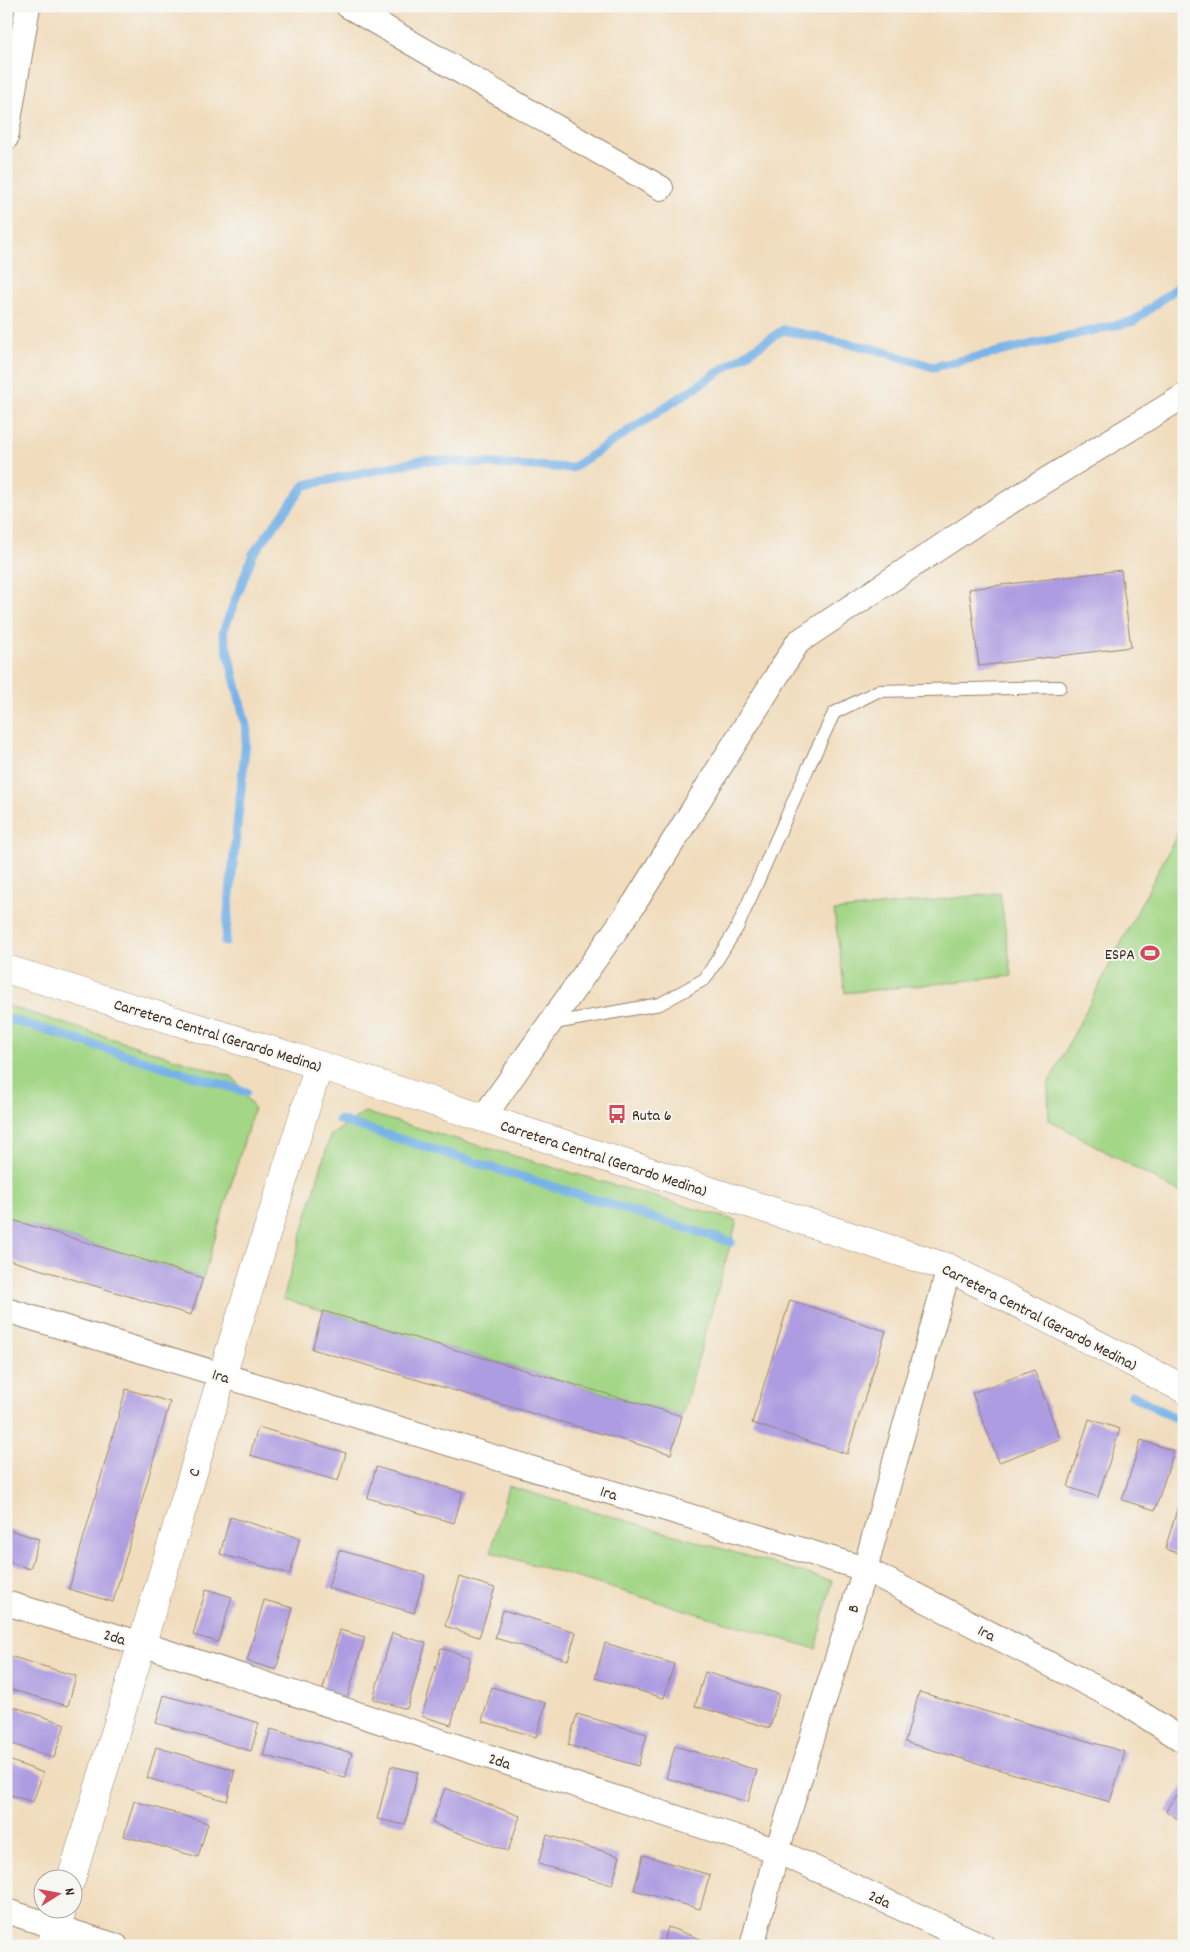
<svg xmlns="http://www.w3.org/2000/svg" width="1190" height="1952" font-family="Dekko,sans-serif">
  <rect width="100%" height="100%" fill="#f6f6f2"/>
  <filter id="ink" filterUnits="userSpaceOnUse"><feTurbulence type="fractalNoise" baseFrequency=".02" numOctaves="2"/><feDisplacementMap in="SourceGraphic" scale="10" xChannelSelector="R" yChannelSelector="G"/><feConvolveMatrix kernelMatrix="1 2 1 2 8 2 1 2 1" color-interpolation-filters="sRGB"/></filter>
  <filter id="wash" filterUnits="userSpaceOnUse"><feTurbulence type="fractalNoise" baseFrequency=".0096" numOctaves="4" result="noise"/><feDisplacementMap in="SourceGraphic" scale="20" xChannelSelector="R" yChannelSelector="G"/><feGaussianBlur stdDeviation="1.12" result="paint"/><feColorMatrix in="noise" values="0 0 0 0 0 0 0 0 0 0 0 0 0 0 0 0 0 1.4 0 .05"/><feComposite in="paint" operator="in"/></filter>
  <g filter="url(#wash)">
    <rect width="100%" height="100%" fill="#f1ddbe"/>
    <!-- green -->
    <g fill="#a3d686" stroke="#6f8052">
      <polygon points="1184,821 1184,1195 1049,1120 1048,1084"/>
      <polygon points="1000,893 1012,976 845,993 834,911"/>
      <polygon points="6,1005 233,1077 254,1108 203,1278 6,1218"/>
      <polygon points="364,1112 737,1221 682,1416 283,1299 330,1136"/>
      <polygon points="508,1486 832,1581 816,1649 491,1552"/>
    </g>
    <g fill="none" stroke-linecap="round" stroke-linejoin="round">
      <!-- stream -->
      <g stroke="#76b2e7" stroke-width="9">
        <polyline points="225,942 247,730 223,632 253,554 305,485 424,460 572,468 783,330 874,349 933,367 1134,321 1184,282"/>
        <polyline points="6,1018 246,1092"/>
        <polyline points="339,1120 731,1242"/>
        <polyline points="1132,1395 1184,1423"/>
      </g>
    </g>
    <g id="blocks">
      <!-- building -->
      <g fill="#ad9ce1">
        <polygon points="1121,570 1131,647 979,666 969,589"/>
        <polygon points="6,1218 203,1278 191,1315 6,1259"/>
        <polygon points="790,1300 886,1331 847,1454 752,1423"/>
        <polygon points="323,1311 682,1416 671,1454 312,1349"/>
        <polygon points="1034,1370 1060,1439 999,1462 972,1393"/>
        <polygon points="126,1389 170,1402 113,1602 69,1589"/>
        <polygon points="1089,1419 1120,1429 1098,1497 1068,1487"/>
        <polygon points="258,1427 346,1453 338,1481 250,1455"/>
        <polygon points="1141,1440 1174,1451 1155,1510 1122,1500"/>
        <polygon points="376,1467 463,1492 454,1523 368,1498"/>
        <polygon points="1183,1490 1184,1490 1184,1555 1165,1549"/>
        <polygon points="230,1517 300,1538 290,1574 220,1554"/>
        <polygon points="6,1529 39,1539 30,1569 6,1561"/>
        <polygon points="339,1550 425,1575 414,1613 328,1588"/>
        <polygon points="460,1577 495,1588 479,1637 445,1626"/>
        <polygon points="206,1589 232,1597 218,1642 193,1635"/>
        <polygon points="264,1600 293,1608 276,1670 247,1661"/>
        <polygon points="503,1610 576,1632 568,1660 495,1638"/>
        <polygon points="340,1630 365,1637 347,1699 322,1692"/>
        <polygon points="392,1633 426,1643 407,1709 373,1699"/>
        <polygon points="605,1643 674,1664 664,1698 595,1678"/>
        <polygon points="441,1648 470,1657 451,1725 422,1716"/>
        <polygon points="6,1655 76,1676 68,1706 6,1688"/>
        <polygon points="705,1672 779,1694 770,1728 695,1706"/>
        <polygon points="492,1687 546,1703 536,1737 482,1721"/>
        <polygon points="919,1692 1125,1752 1110,1802 905,1742"/>
        <polygon points="164,1695 259,1723 251,1751 156,1723"/>
        <polygon points="6,1704 65,1724 54,1758 6,1742"/>
        <polygon points="577,1714 647,1734 638,1766 568,1745"/>
        <polygon points="271,1729 352,1753 345,1778 263,1755"/>
        <polygon points="675,1746 757,1770 748,1802 666,1778"/>
        <polygon points="156,1747 235,1770 227,1801 147,1778"/>
        <polygon points="6,1759 43,1773 33,1802 6,1793"/>
        <polygon points="391,1766 418,1772 405,1825 377,1819"/>
        <polygon points="1184,1785 1184,1823 1166,1811"/>
        <polygon points="445,1788 520,1816 508,1851 432,1823"/>
        <polygon points="134,1801 208,1823 198,1857 124,1836"/>
        <polygon points="547,1835 620,1856 612,1885 538,1864"/>
        <polygon points="643,1855 710,1875 700,1909 634,1890"/>
        <polygon points="668,1927 719,1946 662,1946"/>
      </g>
    </g>
  </g>
  <g filter="url(#ink)">
    <use href="#blocks" fill-opacity="0" stroke="#96846e" stroke-width="1"/>
    <g fill="none" stroke-linecap="round" stroke-linejoin="round">
      <!-- lane casing -->
      <g stroke="#96846e" stroke-width="14">
        <polyline id="lane" points="549,1024 660,1004 705,979 737,928 808,768 834,713 878,691 1060,687"/>
      </g>
      <!-- street casing -->
      <g stroke="#96846e" stroke-width="26">
        <g id="street">
          <polyline points="348,6 661,188"/>
          <polyline points="6,138 28,6"/>
          <polyline points="483,1118 634,904 798,642 987,516 1184,396"/>
          <polyline points="6,1310 865,1569 1125,1703 1184,1741"/>
          <polyline points="6,1603 142,1644 748,1841 777,1851 983,1946"/>
          <polyline points="6,1911 116,1946"/>
          <polyline points="752,1946 777,1851 865,1569 949,1268"/>
        </g>
      </g>
      <!-- secondary casing -->
      <g stroke="#96846e" stroke-width="29">
        <g id="secondary">
          <polyline points="71,1880 222,1376 319,1065"/>
          <polyline points="51,1946 62,1910"/>
        </g>
      </g>
      <!-- primary casing -->
      <g stroke="#96846e" stroke-width="29">
        <polyline id="primary" points="6,969 319,1065 949,1268 1184,1389"/>
      </g>
      <!-- lane -->
      <use href="#lane" stroke="#fff" stroke-width="12"/>
      <!-- street -->
      <use href="#street" stroke="#fff" stroke-width="24"/>
      <!-- secondary -->
      <use href="#secondary" stroke="#fff" stroke-width="28"/>
      <!-- primary -->
      <use href="#primary" stroke="#fff" stroke-width="28"/>
    </g>
  </g>
  <!-- icons -->
  <defs>
    <g id="stadium-bare" transform="scale(1.5)"><path d="M0-5a6.5 5 0 1 0 0 10a6.5 5 0 1 0 0-10ZM-3.5-1.8h7v3.6h-7Z" fill="#d1495b" stroke="#f6f6f2" stroke-width="2.5" paint-order="stroke"/></g>
    <g id="bus-bare" transform="scale(1.5)"><path d="M-5-6H5V4H4V6H2V4H-2V6H-4V4H-5ZM-3.5-4V0h7V-4ZM-3.5 1.2v1.5H-2V1.2ZM2 1.2v1.5H3.5V1.2Z" fill="#d1495b" stroke="#f6f6f2" stroke-width="2.5" paint-order="stroke"/></g>
  </defs>
  <g fill-rule="evenodd">
    <use href="#stadium-bare" x="1150" y="953"/>
    <use href="#bus-bare" x="617" y="1114"/>
  </g>
  <g text-anchor="middle" stroke-width="4" stroke-linejoin="round" paint-order="stroke">
    <!-- poi labels -->
    <g font-size="16" fill="#3b2a1e" stroke="#f6f6f2" text-anchor="end">
      <text x="1135" y="959">ESPA</text>
      <text x="632" y="1120" text-anchor="start">Ruta 6</text>
    </g>
    <!-- street labels -->
    <g font-size="16" fill="#3b2a1e" stroke="#f6f6f2">
      <text transform="translate(218 1034) rotate(17)" y="6">Carretera Central (Gerardo Medina)</text>
      <text transform="translate(604 1157) rotate(18)" y="6">Carretera Central (Gerardo Medina)</text>
      <text transform="translate(1040 1316) rotate(27)" y="6">Carretera Central (Gerardo Medina)</text>
      <text transform="translate(221 1375) rotate(17)" y="6">1ra</text>
      <text transform="translate(193 1472) rotate(-73)" y="6">C</text>
      <text transform="translate(609 1492) rotate(17)" y="6">1ra</text>
      <text transform="translate(852 1608) rotate(-73)" y="6">B</text>
      <text transform="translate(987 1632) rotate(27)" y="6">1ra</text>
      <text transform="translate(115 1636) rotate(17)" y="6">2da</text>
      <text transform="translate(500 1760) rotate(18)" y="6">2da</text>
      <text transform="translate(880 1898) rotate(25)" y="6">2da</text>
    </g>
  </g>
  <!-- margin -->
  <rect width="1190" height="1952" fill="none" stroke="#f6f6f2" stroke-width="25"/>
  <!-- north arrow -->
  <g transform="translate(58 1894) rotate(79)"><circle r="24" fill="#f6f6f2" stroke="#aba49d"/>
  <path d="M0-4L9 19L0 12L-9 19Z" fill="#d1495b"/>
  <text y="-8" font-size="14" font-weight="bold" text-anchor="middle" fill="#3b2a1e">N</text>
  </g>
</svg>
